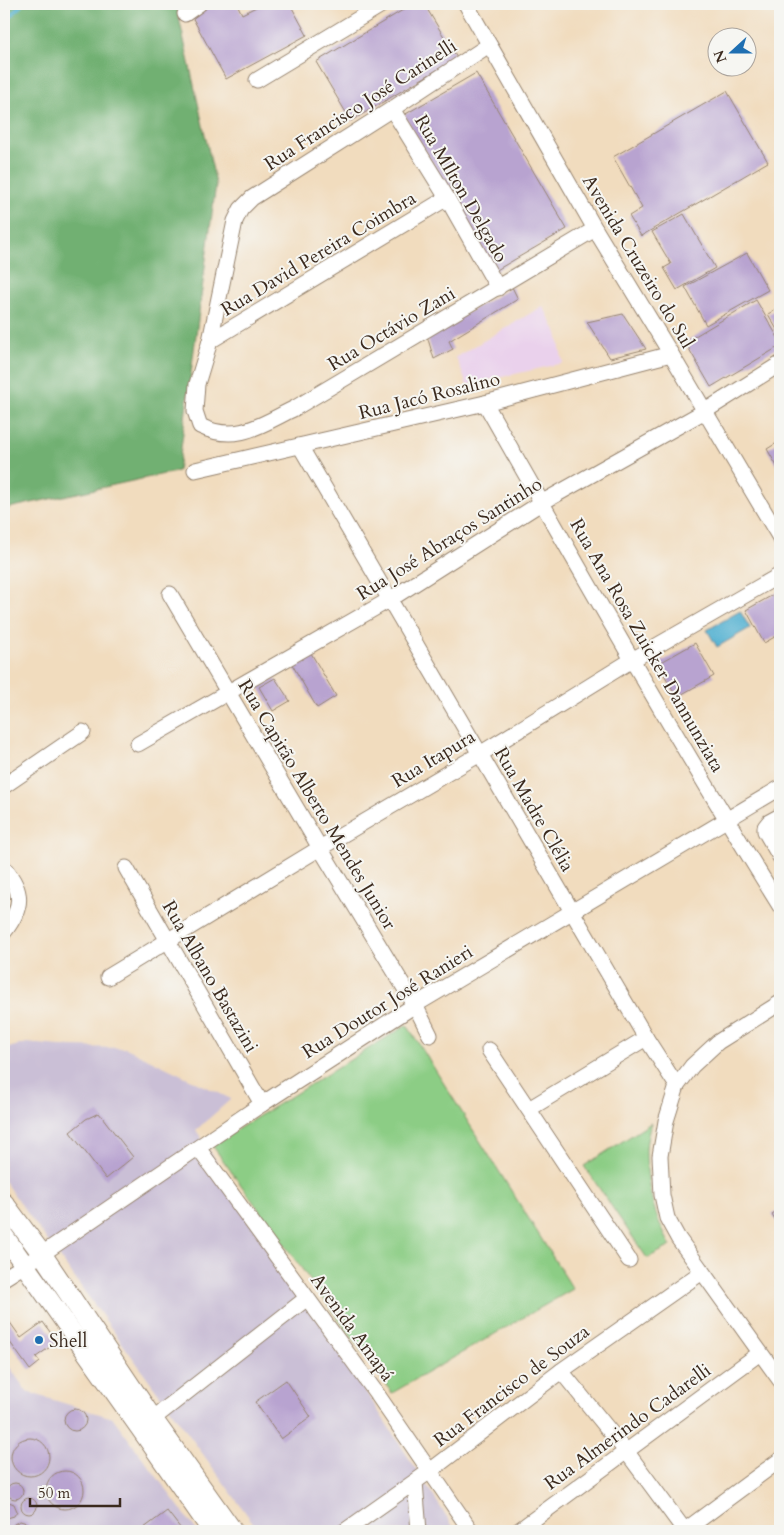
<svg xmlns="http://www.w3.org/2000/svg" width="784" height="1535" font-family="Cardo,serif">
  <rect width="100%" height="100%" fill="#f6f6f2"/>
  <filter id="ink" filterUnits="userSpaceOnUse"><feTurbulence type="fractalNoise" baseFrequency=".02" numOctaves="2"/><feDisplacementMap in="SourceGraphic" scale="10" xChannelSelector="R" yChannelSelector="G"/><feConvolveMatrix kernelMatrix="1 2 1 2 8 2 1 2 1" color-interpolation-filters="sRGB"/></filter>
  <filter id="wash" filterUnits="userSpaceOnUse"><feTurbulence type="fractalNoise" baseFrequency=".0096" numOctaves="4" result="noise"/><feDisplacementMap in="SourceGraphic" scale="20" xChannelSelector="R" yChannelSelector="G"/><feGaussianBlur stdDeviation="1.12" result="paint"/><feColorMatrix in="noise" values="0 0 0 0 0 0 0 0 0 0 0 0 0 0 0 0 0 1.4 0 .05"/><feComposite in="paint" operator="in"/></filter>
  <g filter="url(#wash)">
    <rect width="100%" height="100%" fill="#f1dcbe"/>
    <!-- built -->
    <polygon fill="#ead1ec" points="543,306 557,333 563,363 467,385 456,357"/>
    <!-- industrial -->
    <g fill="#cabfd6">
      <polygon points="27,1043 71,1047 126,1048 231,1099 196,1130 456,1531 259,1531 4,1181 4,1049"/>
      <polygon points="4,1359 27,1392 113,1418 197,1531 4,1531"/>
    </g>
    <!-- green -->
    <g fill="#8ccd85" stroke="#647c52">
      <polygon points="407,1025 573,1289 392,1393 212,1145"/>
      <path d="M651,1123C649,1132 646,1141 646,1150C646,1183 654,1218 671,1246L647,1258L584,1166Z"/>
    </g>
    <!-- forest -->
    <polygon fill="#71b072" stroke="#566d48" points="4,4 176,4 216,184 178,471 4,509"/>
    <!-- water -->
    <polygon fill="#53b1d1" stroke="#476e78" points="740,611 750,628 717,647 707,630"/>
    <g fill="none" stroke-linecap="round" stroke-linejoin="round">
      <!-- stream -->
      <polyline stroke="#53b1d1" stroke-width="4" points="4,23 22,4"/>
    </g>
    <g id="blocks">
      <!-- building -->
      <g fill="#b8a3d0">
        <polygon points="185,4 237,4 242,14 262,4 290,4 307,35 226,79"/>
        <polygon points="413,4 424,4 457,58 351,121 316,62"/>
        <polygon points="476,73 567,229 495,271 404,115"/>
        <polygon points="727,91 768,162 641,236 629,216 642,208 613,157"/>
        <polygon points="684,214 715,268 677,290 664,268 671,264 652,232"/>
        <polygon points="747,253 768,290 706,325 685,287"/>
        <polygon points="512,287 518,299 449,341 453,349 434,359 427,336"/>
        <polygon points="756,300 780,341 780,346 711,387 685,342"/>
        <polygon points="780,307 780,335 768,314"/>
        <polygon points="623,314 646,349 610,358 587,322"/>
        <polygon points="780,441 780,467 778,468 767,449"/>
        <polygon points="780,591 780,634 764,643 746,610"/>
        <polygon points="695,643 714,676 677,697 658,664"/>
        <polygon points="308,648 336,696 317,708 289,659"/>
        <polygon points="275,678 290,701 273,711 259,687"/>
        <polygon points="99,1113 133,1157 106,1179 70,1132 86,1119"/>
        <polygon points="780,1209 780,1228 772,1214"/>
        <polygon points="4,1314 21,1338 43,1322 57,1342 36,1357 40,1362 30,1370 4,1334"/>
        <polygon points="286,1380 311,1417 281,1439 255,1402"/>
        <circle cx="75" cy="1420" r="11"/>
        <circle cx="30" cy="1457" r="19"/>
        <circle cx="65" cy="1490" r="19"/>
        <circle cx="15" cy="1491" r="8"/>
        <circle cx="29" cy="1506" r="8"/>
        <polygon points="9,1502 14,1504 17,1511 14,1516 7,1518 4,1516 4,1503"/>
        <polygon points="167,1511 181,1529 178,1531 140,1531"/>
        <polygon points="20,1521 27,1523 31,1528 32,1531 11,1531 14,1524"/>
      </g>
    </g>
  </g>
  <g filter="url(#ink)">
    <use href="#blocks" fill-opacity="0" stroke="#96836e" stroke-width="1"/>
    <g fill="none" stroke-linecap="round" stroke-linejoin="round">
      <!-- minor casing -->
      <g stroke="#96836e" stroke-width="17">
        <g id="minor">
          <polyline points="466,4 595,229 671,354 780,538"/>
          <polyline points="185,14 199,4"/>
          <path d="M489,45L392,109L252,198L241,209L235,221L210,341L197,384L195,411L200,426C237,444 262,424 295,408L595,229"/>
          <polyline points="257,80 383,4"/>
          <polyline points="392,109 447,198 498,288"/>
          <polyline points="210,341 447,198"/>
          <path d="M485,403C581,572 677,741 780,906"/>
          <polyline points="300,446 646,1038 677,1086"/>
          <polyline points="195,470 485,403 671,354"/>
          <polyline points="170,594 320,848 415,1005 430,1035"/>
          <polyline points="138,744 389,600 541,503 705,411 780,364"/>
          <polyline points="4,786 83,732"/>
          <polyline points="780,816 769,822 765,827 765,831 780,857"/>
          <path d="M4,868C24,891 23,908 4,932"/>
          <polyline points="126,868 262,1104"/>
          <polyline points="108,977 320,848 480,754 632,660 780,575"/>
          <polyline points="780,1003 718,1042 692,1066 677,1086 666,1121 660,1156 662,1195 667,1218 678,1238 780,1380"/>
          <polyline points="489,1050 629,1260"/>
          <polyline points="529,1109 646,1038"/>
          <polyline points="198,1148 377,1394 471,1531"/>
          <polyline points="4,1278 42,1254 262,1104 415,1005 780,788"/>
          <polyline points="561,1371 626,1451 685,1531"/>
          <polyline points="145,1425 307,1298"/>
          <polyline points="415,1482 419,1531"/>
          <polyline points="345,1531 430,1471 561,1371 702,1272"/>
          <polyline points="518,1531 760,1353"/>
          <polyline points="684,1531 780,1460"/>
        </g>
      </g>
      <!-- major casing -->
      <g stroke="#96836e" stroke-width="21">
        <g id="major">
          <polyline points="4,1203 42,1254 153,1419 233,1531"/>
          <polyline points="4,1236 140,1428 212,1531"/>
        </g>
      </g>
      <!-- minor -->
      <use href="#minor" stroke="#fff" stroke-width="15"/>
      <!-- major -->
      <use href="#major" stroke="#fff" stroke-width="19"/>
    </g>
  </g>
  <!-- markers -->
  <circle fill="#1f6fb2" stroke="#f6f6f2" stroke-width="2" cx="39" cy="1340" r="5"/>
  <g text-anchor="middle" stroke-width="4" stroke-linejoin="round" paint-order="stroke">
    <!-- street labels -->
    <g font-size="19" fill="#3b2a1e" stroke="#f6f6f2">
      <text transform="translate(360 104) rotate(-33)" y="7">Rua Francisco José Carinelli</text>
      <text transform="translate(462 188) rotate(60)" y="7">Rua MIlton Delgado</text>
      <text transform="translate(318 253) rotate(-31)" y="7">Rua David Pereira Coimbra</text>
      <text transform="translate(639 261) rotate(59)" y="7">Avenida Cruzeiro do Sul</text>
      <text transform="translate(391 328) rotate(-31)" y="7">Rua Octávio Zani</text>
      <text transform="translate(429 395) rotate(-14)" y="7">Rua Jacó Rosalino</text>
      <text transform="translate(449 538) rotate(-32)" y="7">Rua José Abraços Santinho</text>
      <text transform="translate(648 645) rotate(60)" y="7">Rua Ana Rosa Zuicker Dannunziata</text>
      <text transform="translate(433 758) rotate(-31)" y="7">Rua Itapura</text>
      <text transform="translate(318 804) rotate(59)" y="7">Rua Capitão Alberto Mendes Junior</text>
      <text transform="translate(535 809) rotate(60)" y="7">Rua Madre Clélia</text>
      <text transform="translate(211 976) rotate(60)" y="7">Rua Albano Bastazini</text>
      <text transform="translate(387 1001) rotate(-32)" y="7">Rua Doutor José Ranieri</text>
      <text transform="translate(353 1327) rotate(54)" y="7">Avenida Amapá</text>
      <text transform="translate(511 1385) rotate(-37)" y="7">Rua Francisco de Souza</text>
      <text transform="translate(627 1426) rotate(-36)" y="7">Rua Almerindo Cadarelli</text>
    </g>
    <!-- poi labels -->
    <g font-size="19" fill="#3b2a1e" stroke="#f6f6f2" text-anchor="start">
      <text x="49" y="1347">Shell</text>
    </g>
  </g>
  <!-- margin -->
  <rect width="784" height="1535" fill="none" stroke="#f6f6f2" stroke-width="20"/>
  <!-- north arrow -->
  <g transform="translate(732 52) rotate(249)"><circle r="24" fill="#f6f6f2" stroke="#aba49d"/>
  <path d="M0-4L9 19L0 12L-9 19Z" fill="#1f6fb2"/>
  <text y="-8" font-size="14" font-weight="bold" text-anchor="middle" fill="#3b2a1e">N</text>
  </g>
  <!-- scale -->
  <path d="M30 1498v8h90v-8" fill="none" stroke="#3b2a1e" stroke-width="2.5"/>
  <text x="38" y="1498" font-size="15" fill="#3b2a1e" stroke="#f6f6f2" stroke-width="4" paint-order="stroke">50 m</text>
</svg>
